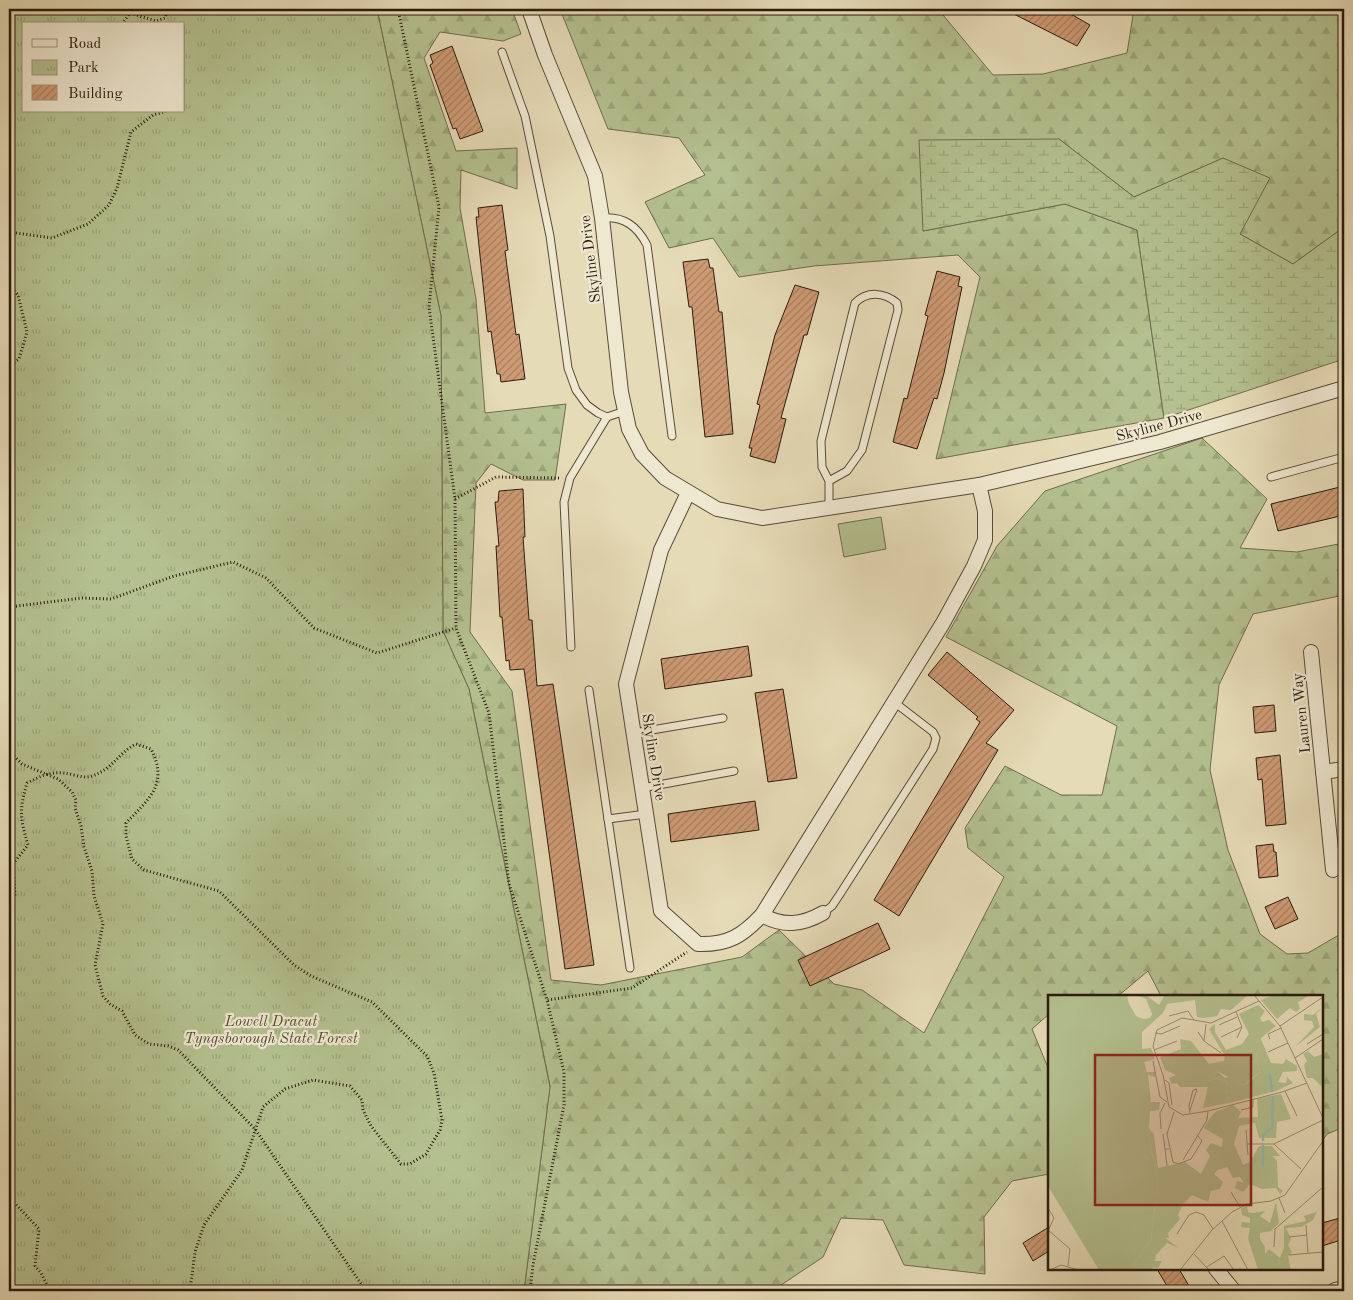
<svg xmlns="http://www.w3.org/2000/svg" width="1353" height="1300" font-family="'Old Standard TT',serif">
  <defs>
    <pattern id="forest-firs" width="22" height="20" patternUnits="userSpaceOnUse" patternTransform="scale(1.25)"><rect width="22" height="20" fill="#b4c08f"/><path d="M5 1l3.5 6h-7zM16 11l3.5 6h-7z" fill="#9ba47a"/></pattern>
    <pattern id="wetland-marsh" width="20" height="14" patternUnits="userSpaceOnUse" patternTransform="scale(1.25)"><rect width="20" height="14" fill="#b4c08f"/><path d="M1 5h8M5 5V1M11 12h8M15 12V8" fill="none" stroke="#9ba47a"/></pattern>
    <pattern id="park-tufts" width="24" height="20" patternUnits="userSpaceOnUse" patternTransform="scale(1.25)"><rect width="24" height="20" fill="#b4c08f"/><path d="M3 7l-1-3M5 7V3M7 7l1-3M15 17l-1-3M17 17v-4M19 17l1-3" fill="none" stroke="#9ba47a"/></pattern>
    <pattern id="building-hatch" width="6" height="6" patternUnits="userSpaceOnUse" patternTransform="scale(1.25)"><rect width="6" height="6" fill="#cf9b74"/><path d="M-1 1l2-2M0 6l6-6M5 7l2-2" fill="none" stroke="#a87e5e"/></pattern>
  </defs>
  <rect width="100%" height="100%" fill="#e6dbb7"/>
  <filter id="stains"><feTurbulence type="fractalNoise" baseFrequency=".004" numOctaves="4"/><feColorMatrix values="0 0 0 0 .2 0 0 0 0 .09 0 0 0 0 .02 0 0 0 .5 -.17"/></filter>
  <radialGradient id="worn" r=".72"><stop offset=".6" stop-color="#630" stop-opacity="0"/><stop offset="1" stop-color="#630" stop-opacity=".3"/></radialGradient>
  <!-- grass -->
  <polygon fill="#b4c08f" stroke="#6f6d4e" points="881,517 886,549 844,557 838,524"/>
  <!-- forest -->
  <g fill="url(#forest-firs)" stroke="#6f6d4e">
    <polygon points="377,9 512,9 521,34 503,41 440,32 424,58 456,151 517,148 517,189 461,170 460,208 476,299 485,413 566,404 555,480 523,480 491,464 476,483 470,632 512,691 551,980 601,985 742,957 779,930 834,984 862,990 924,1033 1004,877 968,848 965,828 1005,766 1061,795 1102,795 1117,726 946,637 997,546 1045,491 1202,438 1267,499 1240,548 1297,552 1344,543 1344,595 1253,614 1219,685 1210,770 1228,850 1260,934 1287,954 1308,953 1344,932 1344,1127 1327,1134 1322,1141 1322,996 1161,996 1148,971 1118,996 1049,996 1049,1014 1032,1029 1049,1070 1049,1174 1012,1181 984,1217 985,1274 904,1265 883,1220 841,1218 823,1257 772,1291 524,1291 550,1086 469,689 443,631 441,316"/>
    <polygon points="582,9 938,9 993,75 1043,74 1127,53 1134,9 1344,9 1344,227 1293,264 1240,234 1224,158 1134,197 1059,139 923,231 1065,204 1137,230 1164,418 936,459 980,277 958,255 814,266 739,277 713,238 669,248 645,202 705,175 679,138 608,129 562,14"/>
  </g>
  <!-- wetland -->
  <polygon fill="url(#wetland-marsh)" stroke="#6f6d4e" points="1059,139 1134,197 1223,158 1270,178 1240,234 1293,264 1344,227 1344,359 1164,418 1137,230 1065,204 923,231 919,140"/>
  <!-- park -->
  <path fill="url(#park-tufts)" stroke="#6f6d4e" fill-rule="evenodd" d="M9,9H377L441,316L443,631L469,689L550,1087L524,1291H9ZM24,24H184V111H24Z"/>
  <!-- building -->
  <g fill="url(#building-hatch)" stroke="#2a1a0d">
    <polygon points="1004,9 1062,9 1090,25 1077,46"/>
    <polygon points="452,46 483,131 460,139 456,128 453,129 430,65 433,63 430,55"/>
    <polygon points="502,205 508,250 505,251 516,335 519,334 525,379 501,382 500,374 497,374 491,331 488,332 476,217 479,217 478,208"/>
    <polygon points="708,259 710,268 713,268 719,312 722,312 733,434 705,437 692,307 689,307 683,262"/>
    <polygon points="937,271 960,277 958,286 962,287 944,373 937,399 934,398 917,449 893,442 904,398 907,399 928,316 925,315"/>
    <polygon points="795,285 819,292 807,335 804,335 781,418 786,419 775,463 750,456 752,448 749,448 760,405 757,404 775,335"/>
    <polygon points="1344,486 1344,515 1278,531 1271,504"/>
    <polygon points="523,489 525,537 523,537 529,620 532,620 537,686 553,684 594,965 565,969 524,669 510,670 509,660 506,661 502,617 500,617 496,546 499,546 495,502 498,502 499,491"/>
    <polygon points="748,646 752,676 665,689 661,659"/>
    <polygon points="947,652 1014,710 986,743 998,750 899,916 874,900 980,722 976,719 978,717 928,675"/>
    <polygon points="783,689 797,778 768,782 755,693"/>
    <polygon points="1274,705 1276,731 1255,733 1253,707"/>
    <polygon points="1280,755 1286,824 1266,826 1262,779 1258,780 1256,758"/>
    <polygon points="755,801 759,830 671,842 668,814"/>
    <polygon points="1273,844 1274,852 1276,852 1278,876 1259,878 1256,846"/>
    <polygon points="1288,897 1298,919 1275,929 1265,907"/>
    <polygon points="878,923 890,949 810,986 798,960"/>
    <polygon points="1344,1217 1344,1239 1322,1246 1322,1223"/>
    <polygon points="1049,1227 1049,1251 1033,1261 1023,1243"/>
    <polygon points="1157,1269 1179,1269 1192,1291 1170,1291"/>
  </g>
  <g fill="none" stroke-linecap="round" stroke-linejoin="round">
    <!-- service casing -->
    <g stroke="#594a38" stroke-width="9">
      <g id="service">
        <polyline points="502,52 525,116 550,236 568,368 576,390 587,405 598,413 607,417 625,411"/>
        <path d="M602,218C624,216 637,226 647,245L672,436"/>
        <polyline points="1271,477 1344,457"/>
        <path d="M829,481L847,471L862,450L898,310L897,303C884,292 867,291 855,303L821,441L822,467L829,481V507"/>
        <polyline points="571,647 564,502 570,478 607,417"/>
        <polyline points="589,690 608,819"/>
        <polyline points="634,733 723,718"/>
        <polyline points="642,788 734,771"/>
        <polyline points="823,913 832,906 840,894 933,749 936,738 933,732 894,702"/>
        <polyline points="630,968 608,819 646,814"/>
      </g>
    </g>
    <!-- minor casing -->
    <g stroke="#594a38" stroke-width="16">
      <g id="minor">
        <polyline points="529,9 545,55 595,176 602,218 621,392 629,429 642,454 665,478 717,509 762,518 979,485 1160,442 1344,388"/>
        <path d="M688,493L661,550L626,684L661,911L698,944C728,945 742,936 762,915C783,927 802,925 823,913"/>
        <polyline points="1311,652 1333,870"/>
        <polyline points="1323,772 1344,769"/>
        <polyline points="762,915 943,623 974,566 985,540 985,511 979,485"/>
        <polyline points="1216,1269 1234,1291"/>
      </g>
    </g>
    <!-- tertiary casing -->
    <g stroke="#594a38" stroke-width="18">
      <polyline id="tertiary" points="1335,1291 1344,1289"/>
    </g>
    <!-- path -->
    <g stroke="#2a1a0d" stroke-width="3" stroke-dasharray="1 2.5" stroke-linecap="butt">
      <polyline points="398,9 439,207 429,307 455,499 456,628 489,713 509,884 547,1000 632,988 687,952"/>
      <polyline points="122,24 130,13 156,21 165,18 168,9"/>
      <polyline points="9,232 52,238 88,224 109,205 117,188 131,132 153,115 166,111"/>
      <polyline points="9,286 18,295 27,332 19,359 9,366"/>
      <polyline points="455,499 496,477 559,478"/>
      <polyline points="9,607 82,598 111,599 174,576 233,562 266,578 314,628 377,653 456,628"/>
      <polyline points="9,751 22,764 58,779 72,792 76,800 75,808 81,826 84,847 92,871 94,896 103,924 95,965 103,996 110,1004 122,1011 135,1035 149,1044 168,1046 178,1050 255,1129 366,1291"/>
      <path d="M9,904L15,896L13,864L28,845C20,818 19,810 27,783C39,777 50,771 64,773C73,774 84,779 92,776C113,769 118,753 136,744L151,749C169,784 149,799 126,823V836L132,859L144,870L219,891L294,965L311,976L372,1002L427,1056L434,1073L442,1120L440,1130L426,1154L410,1164H401L371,1126L363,1110L362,1100L350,1086L313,1080L285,1089L263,1107L242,1170L204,1225L195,1252L190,1291"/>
      <polyline points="9,1197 39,1229 35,1266 41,1273 50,1291"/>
      <polyline points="530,1291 533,1265 564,1105 564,1072 547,1000"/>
    </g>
    <!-- service -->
    <use href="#service" stroke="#efe8d0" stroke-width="7"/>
    <!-- minor -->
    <use href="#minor" stroke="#efe8d0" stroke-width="14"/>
    <!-- tertiary -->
    <use href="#tertiary" stroke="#efe8d0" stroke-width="16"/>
  </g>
  <g text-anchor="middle" stroke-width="4.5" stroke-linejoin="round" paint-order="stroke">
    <!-- street labels -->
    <g font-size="15" fill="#2a1a0d" stroke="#efe8d0">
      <text transform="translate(590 259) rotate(-97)" y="5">Skyline Drive</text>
      <text transform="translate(1159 425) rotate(-15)" y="5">Skyline Drive</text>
      <text transform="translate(1301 713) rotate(-96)" y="5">Lauren Way</text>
      <text transform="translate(654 757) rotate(81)" y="5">Skyline Drive</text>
    </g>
    <!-- park labels -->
    <g font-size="15" font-style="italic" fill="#534c34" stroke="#efe8d0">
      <text x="271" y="1026">Lowell Dracut<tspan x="271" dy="17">Tyngsborough State Forest</tspan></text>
    </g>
  </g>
  <!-- overview -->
  <g transform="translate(1048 995)">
    <rect width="275" height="275" fill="#e6dbb7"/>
    <path d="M88,0H98L111,10L117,0H200L183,15L173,14L169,21L156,23L149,22L147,5L119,9L115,18L94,37V54L103,53L107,64L96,67L99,77H107V82L100,80L103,107H112L111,115L102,116L101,133L106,140L110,173L137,167L153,179L162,161L158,155L163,148L174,152L175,144L156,133L162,123L167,117L185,110L193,117L190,123L210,122L209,104L216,102L210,125L214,143H211L207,128L201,129L191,131L186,149L195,170L202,167L211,151H224L232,161H225L229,166L230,192L235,196L232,199L228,193L214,194L202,189L195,197L187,193L189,186L196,188L192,182L185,183L179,172L170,175L166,179L175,187L172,194L163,196L160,207L144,200L135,209L130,220L132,224L120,238L121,243H117L131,253L119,248L108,260L107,266H114L110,273L105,272L103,275H82L103,245L110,185L98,133V96L78,3L88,21L95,24L102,23L104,19L98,4ZM225,0H262L250,7L252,14L248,17L242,13L229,24L213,5ZM210,10L217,16L212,23L214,27L221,25L228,31L208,47L212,55L208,58L212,77L196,90L169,76L153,87L170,84L178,86L181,108L155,113L160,92H132L129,88L124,89L121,83L128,80L117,75L112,62L133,54L132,44L143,46L161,69L176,66L177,61L161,34L167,29V37L178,55L194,49L201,39L191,19ZM275,12L268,19L272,32L247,52L266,32L264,26L256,25V19L265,20ZM260,56L266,62L275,59V93L265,83H259L256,70L259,66L255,59ZM228,207L231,228L223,236L212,238V244L217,252V259L221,254L232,263L236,253V231L258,226L256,221L269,217L265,225L253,232L238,233L243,244L240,250L244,257L240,261L243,275H210L200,243L202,233L193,232L194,227L202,228V223L194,220L193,213L199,211L200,217L205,218L217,216L212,221L222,228Z" fill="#b4c08f"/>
    <path d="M212,42L223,68L235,69L238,64L249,71V76L235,77L230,87L238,88L239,82L245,88L228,96L181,108L178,86L170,84L153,87V76H169L177,83L188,78L193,81L190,87L196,90L202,86L212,77L208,58L212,55L206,51ZM233,99L243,124L229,127L228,143H214L210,125L213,108L216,102ZM215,156H219L223,166L226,186L222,187L203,184L205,172Z" fill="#b4c08f"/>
    <path d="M0,0H79L98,96V133L110,185L103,245L82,275H51L0,191Z" fill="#b4c08f"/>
    <path fill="none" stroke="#96bbb0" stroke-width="2.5" d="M222,80L224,97M215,146V140L224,133L225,101M215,150V172"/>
    <path fill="none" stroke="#9b8e73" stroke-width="1" d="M206,0L232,31L275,123M211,6L163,28L134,23L109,35L105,51L115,80L121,112L135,120L160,116L234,97L259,88M188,17L194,32L189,43M121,21L140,16L146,25M171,30L189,22M232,31L275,2M150,37L156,46L158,29M107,38L113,39L132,31M173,42L194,32M222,44L220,39L233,33M156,46L173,58M259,49L275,39M106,55L129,46M220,57L240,48M247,63L275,44M105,66L112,102L119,107M117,85L121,88L124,110M237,96L249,121M142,115L149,94L145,95L141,111L142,118M193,115L205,112V104M126,117L119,139L125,167L130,169L143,164L154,146L150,141M113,134L112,118L117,108M198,135L200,160M115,139L117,154M199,149H226M226,149L275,125M226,149L253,174M135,165L159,125L160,116M119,171L117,154H121M183,197L192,212M231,203L237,218M0,213L6,223L0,236M174,226L200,275M258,230L260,258M0,235L22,254L20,271M129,239L141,220L148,217L156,220L165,234M241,242L259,240M226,252L227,234L275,192M146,259L161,275M241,260L275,257M159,272L176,261L186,275M2,275L13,270L31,275M132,275L164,235L184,217L199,209L223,206L237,200L275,146"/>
    <path fill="#8f2418" fill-opacity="0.15" stroke="#8f2418" stroke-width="2.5" d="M47,60H203V210H47Z"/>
    <rect width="275" height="275" fill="none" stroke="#2a1a0d" stroke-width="2.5"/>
  </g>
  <!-- margin -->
  <rect width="1353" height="1300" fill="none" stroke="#e6dbb7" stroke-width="30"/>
  <rect x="10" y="10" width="1333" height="1280" fill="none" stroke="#2a1a0d" stroke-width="2.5"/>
  <rect x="15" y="15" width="1323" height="1270" fill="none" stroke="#2a1a0d"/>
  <!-- legend -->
  <rect x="22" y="22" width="162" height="90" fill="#efe8d0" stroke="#a09682"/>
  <rect x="32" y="39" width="25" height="8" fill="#efe8d0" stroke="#a09682"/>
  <text x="68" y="48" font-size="15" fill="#2a1a0d">Road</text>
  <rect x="32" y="60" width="25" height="15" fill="url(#park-tufts)" stroke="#a09682"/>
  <text x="68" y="72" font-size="15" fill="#2a1a0d">Park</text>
  <rect x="32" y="85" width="25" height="15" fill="url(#building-hatch)" stroke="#a09682"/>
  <text x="68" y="98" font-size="15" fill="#2a1a0d">Building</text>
  <rect width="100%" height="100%" filter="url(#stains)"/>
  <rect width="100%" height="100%" fill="url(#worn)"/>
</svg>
